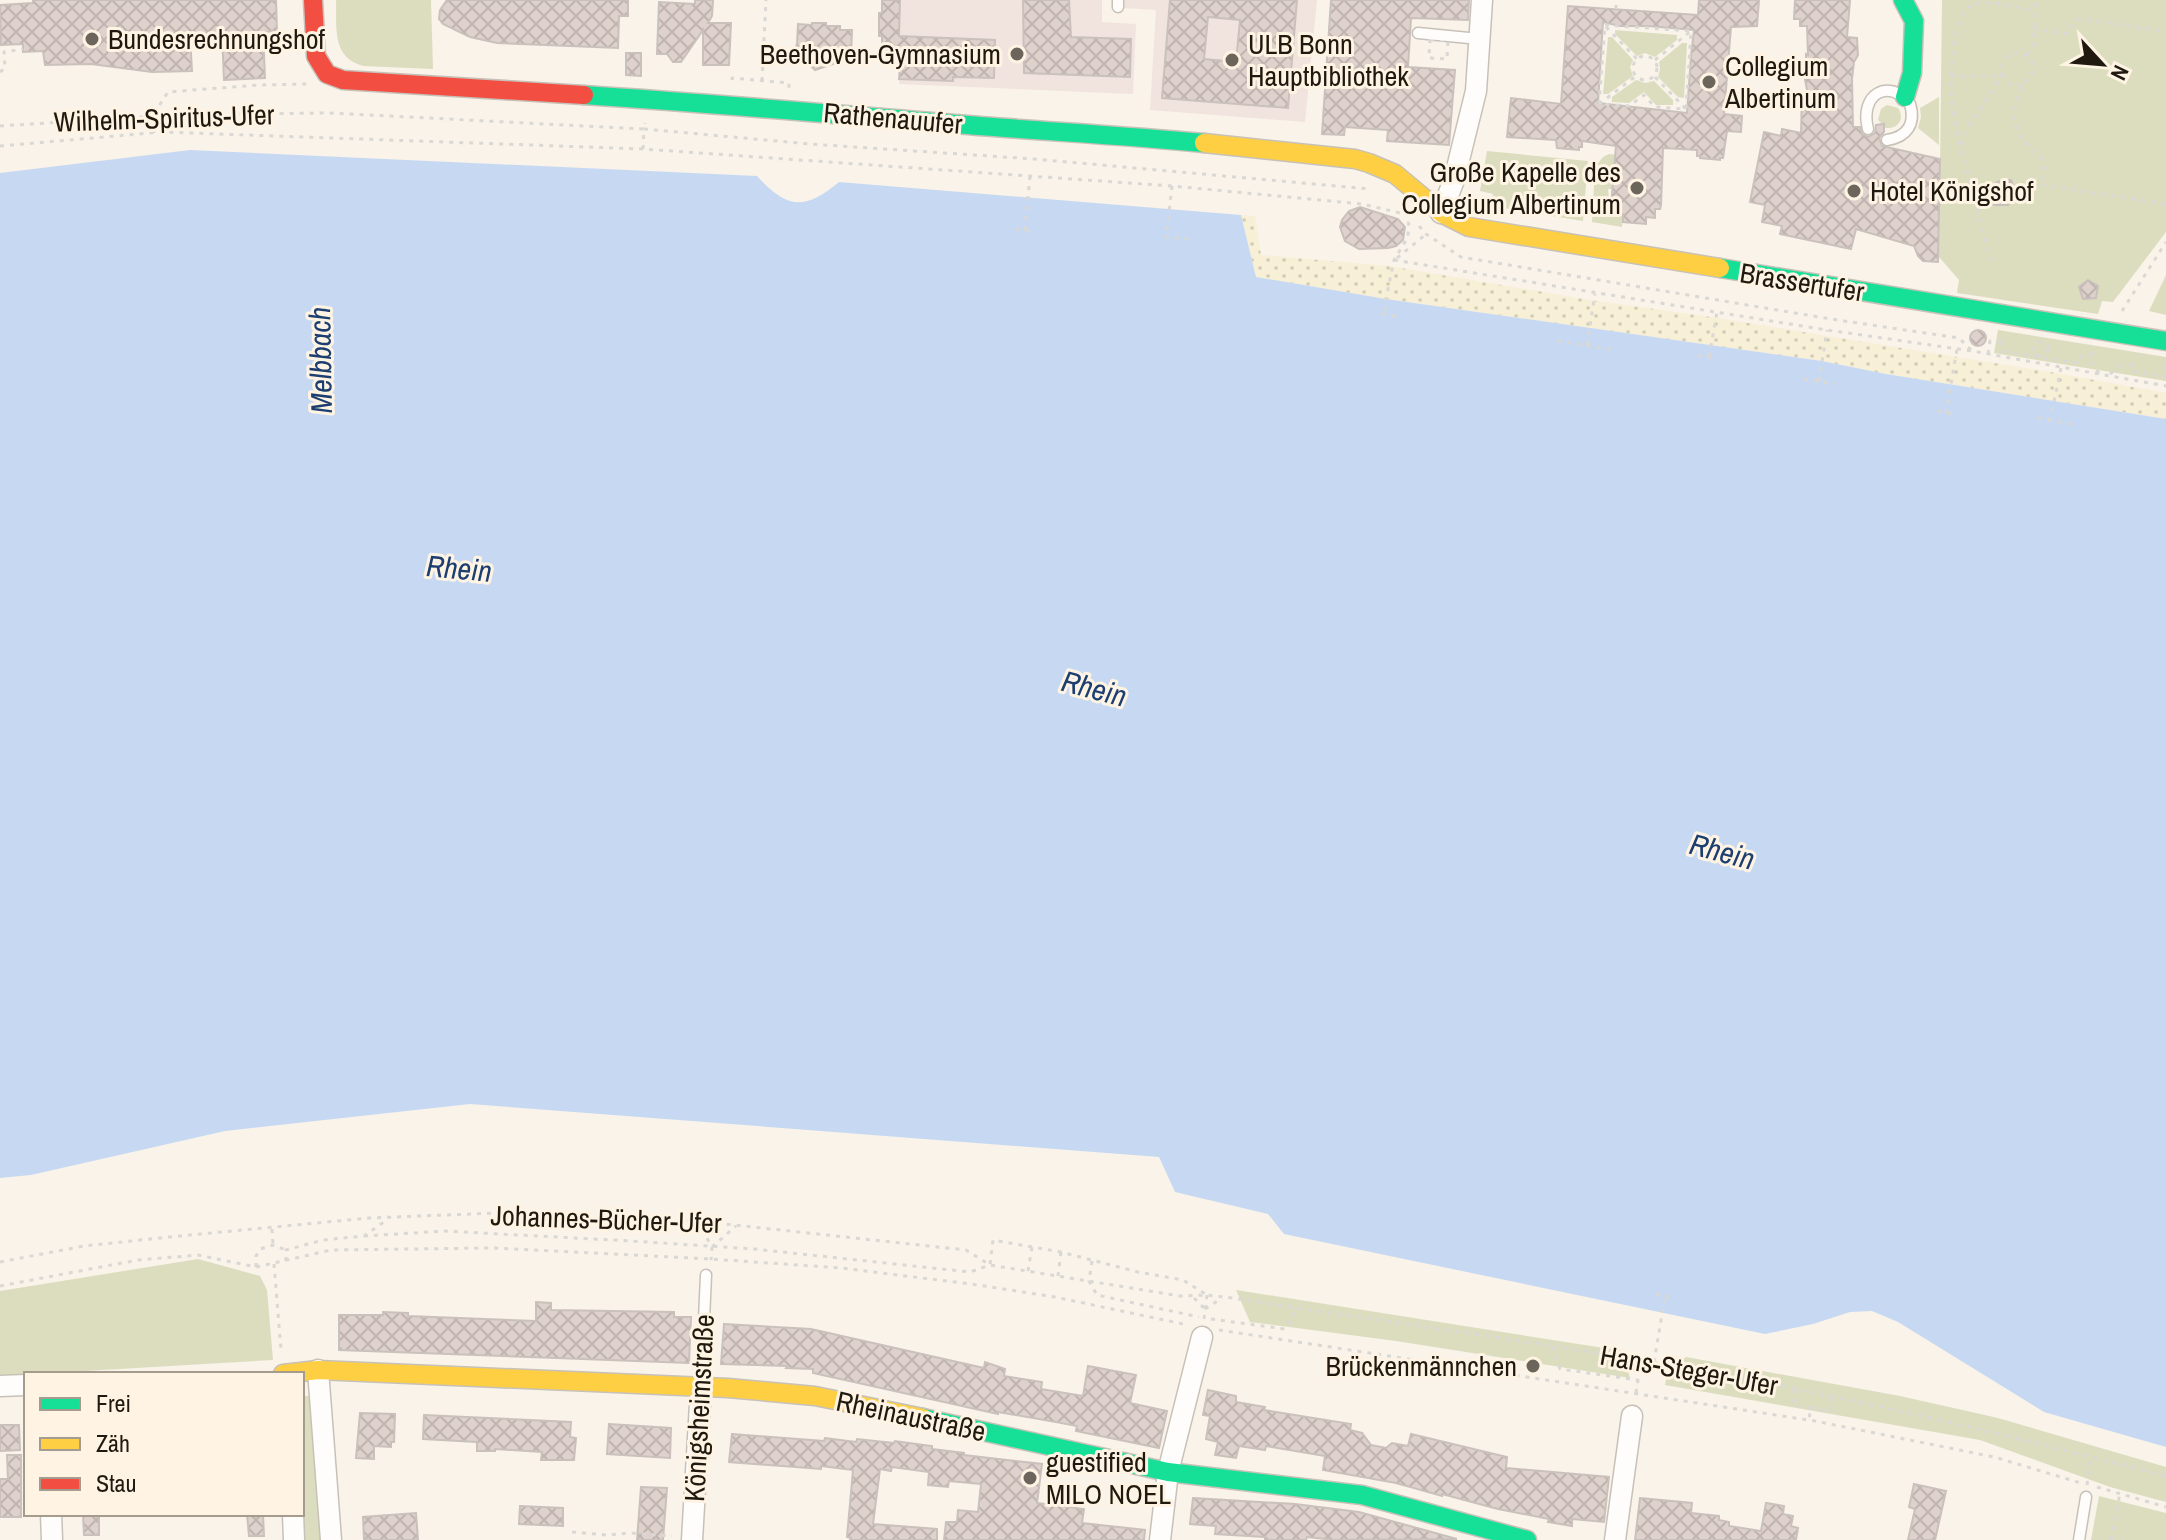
<svg xmlns="http://www.w3.org/2000/svg" width="2166" height="1540" font-family="'Archivo Narrow',sans-serif">
  <defs>
    <pattern id="sand-dots" width="8" height="8" patternUnits="userSpaceOnUse" patternTransform="scale(2)"><rect width="8" height="8" fill="#f7efd6"/><path d="M2 2h.1M6 6h.1" fill="none" stroke="#d3ccb6" stroke-width="1.8" stroke-linecap="round"/></pattern>
    <pattern id="building-cross-hatch" width="8" height="8" patternUnits="userSpaceOnUse" patternTransform="scale(2)"><rect width="8" height="8" fill="#dfd2cd"/><path d="M0 0l8 8M0 8l8-8" fill="none" stroke="#bfb4af"/></pattern>
  </defs>
  <rect width="100%" height="100%" fill="#f9f3e9"/>
  <!-- education -->
  <g fill="#f1e4de">
    <polygon points="900,0 1102,0 1102,22 1136,24 1133,94 899,84"/>
    <polygon points="1124,0 1317,0 1305,122 1150,110 1156,10 1124,8"/>
  </g>
  <!-- green -->
  <g fill="#dcddbf">
    <path d="M336,0H431L433,69L363,66C331,57 337,27 336,0Z"/>
    <polygon points="1942,0 2166,0 2166,232 2113,302 2102,301 2098,314 1957,293 1959,280 1939,257"/>
    <polygon points="1615,30 1677,35 1677,40 1655,57 1645,53 1637,56 1615,34"/>
    <polygon points="1608,37 1612,37 1633,60 1630,67 1633,76 1608,94 1603,94"/>
    <polygon points="1682,43 1687,43 1684,98 1678,97 1658,77 1660,69 1659,62"/>
    <polygon points="1636,80 1645,83 1654,81 1673,100 1673,105 1656,105 1644,92 1629,103 1612,102 1612,97"/>
    <polygon points="1939,97 1939,145 1918,128 1921,117 1920,108"/>
    <path d="M1887,105L1898,108C1905,118 1899,129 1886,128L1878,120L1881,109Z"/>
    <polygon points="1487,151 1588,161 1583,221 1491,206 1493,194 1480,191"/>
    <polygon points="1609,154 1629,156 1617,184 1612,184 1612,189 1608,189 1609,199 1607,201 1611,201 1611,206 1615,207 1615,215 1623,216 1622,227 1592,222 1595,167 1603,157"/>
    <polygon points="2166,275 2166,315 2149,311"/>
    <polygon points="1998,330 2166,357 2166,381 1994,353"/>
    <polygon points="198,1259 260,1276 267,1290 273,1360 0,1376 0,1291"/>
    <polygon points="1236,1290 1623,1351 1630,1378 1396,1341 1250,1322"/>
    <polygon points="1686,1357 1900,1396 1998,1418 2166,1467 2166,1502 2110,1487 1980,1440 1665,1385 1668,1369"/>
    <polygon points="302,1396 314,1396 323,1540 301,1540"/>
    <polygon points="2099,1496 2166,1513 2166,1540 2091,1540"/>
  </g>
  <!-- sand -->
  <polygon fill="url(#sand-dots)" points="1241,215 1255,216 1261,255 1389,266 1590,300 1711,317 2056,373 2166,393 2166,419 1886,374 1822,361 1386,299 1256,277"/>
  <!-- water -->
  <path fill="#c7d9f2" d="M190,150L757,176C787,209 804,211 839,182L1241,215L1256,277L1386,299L1822,361L1886,374L2166,419V1447L2044,1412L1898,1322L1872,1311L1850,1312L1813,1324L1765,1334L1284,1234L1268,1214L1175,1192L1159,1157L470,1104L225,1131L31,1175L0,1178V173Z"/>
  <!-- building -->
  <g fill="url(#building-cross-hatch)" stroke="#cac1bc" stroke-width="2" fill-rule="evenodd">
    <polygon points="33,0 276,0 277,31 263,32 265,78 224,80 222,34 190,36 192,71 152,72 91,64 45,65 43,51 23,52 23,44 1,45 0,5 33,3"/>
    <polygon points="447,0 628,0 628,16 619,16 618,48 497,43 470,37 443,24 439,19 440,10"/>
    <polygon points="695,0 713,0 712,16 708,23 731,23 729,65 703,65 703,30 681,62 673,62 667,54 657,54 659,2 695,4"/>
    <polygon points="882,0 900,0 899,36 995,40 994,78 953,77 953,81 899,79 901,56 882,56 882,36 879,36 879,13 882,13"/>
    <polygon points="1023,0 1069,0 1071,37 1131,39 1130,77 1024,73"/>
    <path d="M1170,0H1297L1288,108L1162,98ZM1208,17L1240,20L1236,62L1204,59Z"/>
    <polygon points="1331,0 1469,0 1468,20 1411,18 1408,67 1455,70 1449,145 1387,141 1388,130 1345,127 1344,135 1322,134"/>
    <path d="M1699,0H1759L1757,26L1731,27L1724,114L1742,116L1741,132L1727,131L1723,158H1720V160L1700,158V156H1697V150L1663,148L1661,205L1660,209H1655V218L1646,217V224L1623,222V216L1615,215V207L1611,206L1616,146L1582,141V147H1579V150L1557,148L1556,140L1507,137L1511,98L1561,104L1568,6L1698,15ZM1603,22L1620,26H1648L1694,30L1691,56L1687,113L1598,103Z"/>
    <polygon points="1795,0 1850,0 1847,37 1857,38 1858,55 1854,62 1852,79 1853,127 1860,127 1862,134 1868,137 1875,133 1876,125 1884,124 1884,132 1879,138 1882,146 1940,159 1938,262 1923,261 1918,256 1914,246 1856,229 1851,249 1780,234 1782,226 1762,222 1765,205 1750,202 1764,132 1781,136 1782,129 1801,133 1802,94 1808,95 1804,74 1806,75 1806,54 1808,55 1807,26 1800,26 1800,19 1794,19"/>
    <polygon points="812,23 826,23 826,26 840,26 840,30 852,30 851,58 815,70 806,61 798,60 794,51 797,44 798,24 812,25"/>
    <polygon points="626,53 641,53 641,76 626,75"/>
    <polygon points="2006,180 2011,180 2016,192 2015,199 2008,205 1994,205 1990,197 1992,188 1997,182"/>
    <polygon points="1360,207 1398,219 1405,227 1403,240 1396,246 1388,248 1359,249 1345,241 1340,227 1342,220 1349,211"/>
    <polygon points="2088,280 2098,286 2096,298 2083,299 2079,287"/>
    <circle cx="1978" cy="338" r="8"/>
    <polygon points="536,1302 551,1303 551,1310 674,1312 674,1317 691,1317 689,1363 339,1350 339,1315 383,1315 383,1312 408,1313 408,1316 536,1321"/>
    <polygon points="724,1324 811,1329 984,1368 985,1362 1005,1369 1004,1376 1042,1382 1041,1389 1083,1396 1088,1366 1136,1375 1130,1403 1167,1411 1159,1448 1076,1431 1077,1426 1056,1422 998,1412 998,1414 813,1373 813,1369 786,1368 787,1366 721,1364"/>
    <polygon points="1208,1390 1236,1396 1236,1402 1265,1407 1264,1410 1351,1424 1350,1430 1362,1433 1371,1445 1386,1448 1392,1443 1408,1446 1411,1434 1507,1457 1506,1468 1609,1477 1604,1522 1572,1519 1572,1526 1548,1522 1549,1519 1498,1509 1442,1494 1442,1496 1396,1483 1323,1470 1325,1456 1266,1446 1265,1450 1239,1446 1236,1458 1215,1455 1218,1442 1206,1439 1210,1416 1203,1415"/>
    <polygon points="360,1413 395,1414 394,1442 391,1442 391,1447 374,1446 374,1459 356,1458"/>
    <polygon points="424,1415 571,1422 570,1437 576,1438 574,1460 541,1460 542,1452 495,1449 495,1451 477,1451 477,1442 423,1439"/>
    <polygon points="609,1424 671,1428 670,1458 607,1454"/>
    <polygon points="0,1425 19,1425 20,1450 0,1451"/>
    <polygon points="732,1434 824,1441 825,1438 856,1442 857,1439 894,1443 895,1441 932,1446 932,1449 964,1453 964,1455 1042,1464 1037,1503 1084,1509 1082,1523 1145,1530 1144,1540 944,1540 946,1522 957,1522 958,1510 978,1512 981,1484 949,1481 948,1487 928,1485 929,1472 892,1467 891,1471 880,1469 873,1524 937,1529 937,1540 850,1540 851,1538 847,1537 853,1470 821,1466 821,1469 729,1462"/>
    <polygon points="7,1455 21,1455 21,1517 0,1517 0,1479 8,1479"/>
    <polygon points="1914,1484 1946,1491 1935,1540 1908,1540 1915,1509 1909,1507"/>
    <polygon points="641,1487 667,1488 663,1540 637,1540"/>
    <polygon points="1193,1498 1295,1504 1359,1512 1457,1539 1334,1540 1307,1537 1306,1540 1265,1540 1265,1537 1215,1534 1216,1526 1190,1524"/>
    <polygon points="1640,1498 1692,1503 1691,1513 1719,1516 1719,1520 1729,1522 1729,1526 1761,1531 1766,1503 1784,1506 1783,1514 1793,1516 1791,1526 1798,1528 1796,1540 1635,1540"/>
    <polygon points="520,1506 563,1508 563,1526 519,1524"/>
    <polygon points="416,1513 418,1540 364,1540 363,1517"/>
    <polygon points="83,1514 99,1514 99,1535 84,1535"/>
    <polygon points="247,1514 263,1514 264,1536 249,1536"/>
  </g>
  <g fill="none" stroke-linecap="round" stroke-linejoin="round">
    <!-- lane casing -->
    <g stroke="#c7c1b8" stroke-width="13">
      <g id="lane">
        <polyline points="1118,7 1118,0"/>
        <polyline points="1418,33 1479,39"/>
        <path d="M1868,129C1859,94 1889,77 1910,104C1916,124 1907,137 1887,140"/>
        <polyline points="701,1385 706,1275"/>
        <polyline points="2079,1540 2086,1497"/>
      </g>
    </g>
    <!-- street casing -->
    <g stroke="#c7c1b8" stroke-width="23">
      <g id="street">
        <polyline points="1441,213 1454,180 1476,91 1482,0"/>
        <polyline points="318,1370 331,1540"/>
        <polyline points="0,1386 26,1385"/>
        <polyline points="51,1514 52,1540"/>
        <polyline points="293,1514 294,1540"/>
        <polyline points="692,1540 701,1387"/>
        <polyline points="1160,1540 1168,1472 1202,1337"/>
        <polyline points="1615,1540 1632,1416"/>
      </g>
    </g>
    <!-- fast casing -->
    <g stroke="#c7c1b8" stroke-width="21">
      <g id="fast">
        <polyline points="1903,0 1914,21 1912,73 1905,97"/>
        <path d="M584,95C708,103 831,114 955,124C1038,131 1121,135 1204,143"/>
        <polyline points="1720,268 2166,341"/>
        <polyline points="923,1418 1168,1472 1362,1495 1527,1540"/>
      </g>
    </g>
    <!-- slow casing -->
    <g stroke="#c7c1b8" stroke-width="21">
      <g id="slow">
        <polyline points="1204,143 1355,159 1369,163 1395,174 1443,214 1469,227 1720,268"/>
        <polyline points="283,1374 318,1370 728,1388 815,1396 923,1418"/>
      </g>
    </g>
    <!-- jam casing -->
    <g stroke="#c7c1b8" stroke-width="21">
      <polyline id="jam" points="313,0 316,56 327,74 343,80 584,95"/>
    </g>
    <!-- path -->
    <g stroke="#dad8d5" stroke-width="3" stroke-dasharray="4 6" stroke-linecap="butt">
      <polyline points="1616,9 1616,0"/>
      <polygon points="1605,25 1691,31 1686,109 1655,107 1644,95 1629,106 1599,104"/>
      <polyline points="1606,27 1637,59"/>
      <polyline points="2034,29 2065,34 2078,19 2166,31"/>
      <polygon points="1430,40 1448,40 1447,59 1429,58"/>
      <polyline points="2027,55 2033,46 2036,0"/>
      <circle cx="1645" cy="68" r="12"/>
      <polyline points="1655,60 1691,31"/>
      <polyline points="0,72 5,68 4,52 23,49"/>
      <path d="M1951,75C1953,56 1952,7 1979,3C1994,1 2019,8 2035,11"/>
      <polyline points="1655,77 1686,109"/>
      <polyline points="732,80 732,78 789,83 789,88"/>
      <polyline points="762,81 766,0"/>
      <polyline points="1599,104 1636,76"/>
      <polyline points="0,126 170,115 329,113 644,129 645,123"/>
      <polyline points="154,133 153,115 168,92 259,85 307,84"/>
      <polyline points="1960,145 1951,100 1951,76 2002,76 2011,84 2022,85"/>
      <polyline points="0,146 162,132 643,149 1172,186 1362,204 1409,215 1408,237 1394,260 1386,299 1384,315"/>
      <polyline points="643,149 644,129 810,144 1034,159 1370,189"/>
      <polyline points="1172,186 1166,237 1189,239"/>
      <polyline points="1419,226 1426,234 1461,257 1831,319 1959,338 1972,351"/>
      <polyline points="1016,229 1034,232"/>
      <polyline points="1025,230 1030,176"/>
      <polyline points="1397,258 1425,235"/>
      <polyline points="1394,260 1827,330 1972,351 2166,386"/>
      <path d="M1991,261L1961,149L1965,131L2002,76C2000,65 2003,59 2012,53H2023L2032,62C2034,73 2031,76 2024,84C2016,95 2010,120 2018,133C2024,144 2037,150 2044,162L2042,185L2166,204"/>
      <polyline points="2122,311 2166,242"/>
      <polyline points="1382,314 1399,317"/>
      <polyline points="1557,341 1616,350"/>
      <circle cx="2041" cy="349" r="7"/>
      <polyline points="2002,342 2003,351 2078,363 2082,355 2080,349"/>
      <polyline points="1587,345 1595,294"/>
      <polyline points="2092,352 2091,363 2099,373"/>
      <polyline points="1988,354 1990,341 2002,342 2004,337"/>
      <polyline points="1697,355 1717,359"/>
      <polyline points="1709,357 1717,312"/>
      <polyline points="2132,363 2131,371 2166,377"/>
      <polyline points="2166,366 2164,370 2166,375"/>
      <polyline points="2110,374 2119,367 2121,358"/>
      <polyline points="1804,379 1836,384"/>
      <polyline points="1819,381 1827,330"/>
      <polyline points="1938,411 1957,415"/>
      <polyline points="1946,413 1957,349"/>
      <polyline points="2038,418 2076,425"/>
      <polyline points="2050,421 2061,368"/>
      <polyline points="697,1221 712,1247 711,1260"/>
      <polyline points="272,1229 273,1245"/>
      <polyline points="364,1236 444,1231 631,1241 754,1249 970,1272 990,1265 993,1240 1061,1252 1138,1272 1183,1280 1207,1295"/>
      <polyline points="712,1247 736,1226"/>
      <polyline points="286,1261 286,1250 323,1240 364,1236 388,1219"/>
      <polyline points="1092,1261 1089,1281 1097,1295 1199,1317"/>
      <path d="M0,1262L84,1246L169,1237L369,1218L497,1213L697,1221L966,1250L990,1265L1180,1296L1207,1295L1232,1298C1372,1320 1512,1338 1651,1362C1825,1391 1996,1432 2166,1476"/>
      <polyline points="274,1264 281,1350"/>
      <polyline points="256,1267 256,1256 260,1249 273,1245 286,1250"/>
      <polyline points="1028,1271 1032,1247"/>
      <polyline points="1058,1276 1061,1252"/>
      <polyline points="0,1286 138,1260 198,1255 256,1267 331,1250 493,1248 711,1259 842,1268 978,1285 1055,1297 1188,1325"/>
      <polyline points="1656,1294 1676,1298"/>
      <polyline points="1194,1298 1205,1309"/>
      <polyline points="1205,1309 1222,1298"/>
      <polyline points="1204,1319 1207,1295"/>
      <polyline points="1211,1319 1285,1329 1299,1308"/>
      <polyline points="1219,1330 1815,1421 1994,1457 2081,1483"/>
      <polyline points="1552,1347 1560,1369 1638,1380"/>
      <polyline points="1654,1362 1665,1296"/>
      <polyline points="1796,1389 1793,1405 1811,1408 1809,1419"/>
      <polyline points="1636,1393 1641,1361"/>
      <polyline points="1811,1408 1830,1412 1833,1397"/>
      <polyline points="2087,1485 2091,1457"/>
      <polyline points="2097,1487 2166,1507"/>
      <polyline points="572,1532 607,1535 630,1533 672,1536"/>
      <polyline points="2111,1540 2120,1493"/>
    </g>
    <!-- lane -->
    <use href="#lane" stroke="#fefdfc" stroke-width="10"/>
    <!-- street -->
    <use href="#street" stroke="#fefdfc" stroke-width="20"/>
    <!-- fast -->
    <use href="#fast" stroke="#16e098" stroke-width="18"/>
    <!-- slow -->
    <use href="#slow" stroke="#ffcf43" stroke-width="18"/>
    <!-- jam -->
    <use href="#jam" stroke="#f24e42" stroke-width="18"/>
  </g>
  <!-- markers -->
  <g fill="#6b655b" stroke="#fff4e3" stroke-width="3">
    <circle cx="92" cy="39" r="8"/>
    <circle cx="1017" cy="54" r="8"/>
    <circle cx="1232" cy="60" r="8"/>
    <circle cx="1709" cy="82" r="8"/>
    <circle cx="1637" cy="188" r="8"/>
    <circle cx="1854" cy="191" r="8"/>
    <circle cx="1533" cy="1366" r="8"/>
    <circle cx="1030" cy="1478" r="8"/>
  </g>
  <g text-anchor="middle" stroke-width="6" stroke-linejoin="round" paint-order="stroke">
    <!-- poi labels -->
    <g font-size="28" fill="#1f190f" stroke="#fff4e3" text-anchor="start">
      <text x="108" y="49">Bundesrechnungshof</text>
      <text x="1248" y="54">ULB Bonn<tspan x="1248" dy="32">Hauptbibliothek</tspan></text>
      <text x="1001" y="64" text-anchor="end">Beethoven-Gymnasium</text>
      <text x="1725" y="76">Collegium<tspan x="1725" dy="32">Albertinum</tspan></text>
      <text x="1621" y="182" text-anchor="end">Große Kapelle des<tspan x="1621" dy="32">Collegium Albertinum</tspan></text>
      <text x="1870" y="201">Hotel Königshof</text>
      <text x="1517" y="1376" text-anchor="end">Brückenmännchen</text>
      <text x="1046" y="1472">guestified<tspan x="1046" dy="32">MILO NOEL</tspan></text>
    </g>
    <!-- street labels -->
    <g font-size="28" fill="#1f190f" stroke="#fff4e3">
      <text transform="translate(164 118) rotate(-2)" y="10">Wilhelm-Spiritus-Ufer</text>
      <text transform="translate(893 118) rotate(5)" y="10">Rathenauufer</text>
      <text transform="translate(1802 282) rotate(9)" y="10">Brassertufer</text>
      <text transform="translate(606 1219) rotate(2)" y="10">Johannes-Bücher-Ufer</text>
      <text transform="translate(1689 1370) rotate(10)" y="10">Hans-Steger-Ufer</text>
      <text transform="translate(699 1408) rotate(-87)" y="10">Königsheimstraße</text>
      <text transform="translate(911 1416) rotate(12)" y="10">Rheinaustraße</text>
    </g>
    <!-- water labels -->
    <g font-size="30" font-style="italic" fill="#1c3e70" stroke="#fff4e3">
      <text transform="translate(321 360) rotate(-91)" y="10">Melbbach</text>
      <text transform="translate(459 569) rotate(5)" y="10">Rhein</text>
      <text transform="translate(1094 689) rotate(15)" y="10">Rhein</text>
      <text transform="translate(1722 852) rotate(15)" y="10">Rhein</text>
    </g>
  </g>
  <!-- legend -->
  <rect x="24" y="1372" width="280" height="144" fill="#fff4e3" stroke="#a59c8e" stroke-width="2"/>
  <rect x="40" y="1398" width="40" height="12" fill="#16e098" stroke="#a59c8e" stroke-width="2"/>
  <text x="96" y="1412" font-size="24" fill="#1f190f">Frei</text>
  <rect x="40" y="1438" width="40" height="12" fill="#ffcf43" stroke="#a59c8e" stroke-width="2"/>
  <text x="96" y="1452" font-size="24" fill="#1f190f">Zäh</text>
  <rect x="40" y="1478" width="40" height="12" fill="#f24e42" stroke="#a59c8e" stroke-width="2"/>
  <text x="96" y="1492" font-size="24" fill="#1f190f">Stau</text>
  <!-- north arrow -->
  <g transform="translate(2102 64) rotate(116)" stroke="#fff4e3" stroke-width="6" paint-order="stroke">
  <path d="M0-6L14 30L0 20L-14 30Z" fill="#1f190f"/>
  <text y="-12" font-size="22" font-weight="bold" text-anchor="middle" fill="#1f190f">N</text>
  </g>
</svg>
